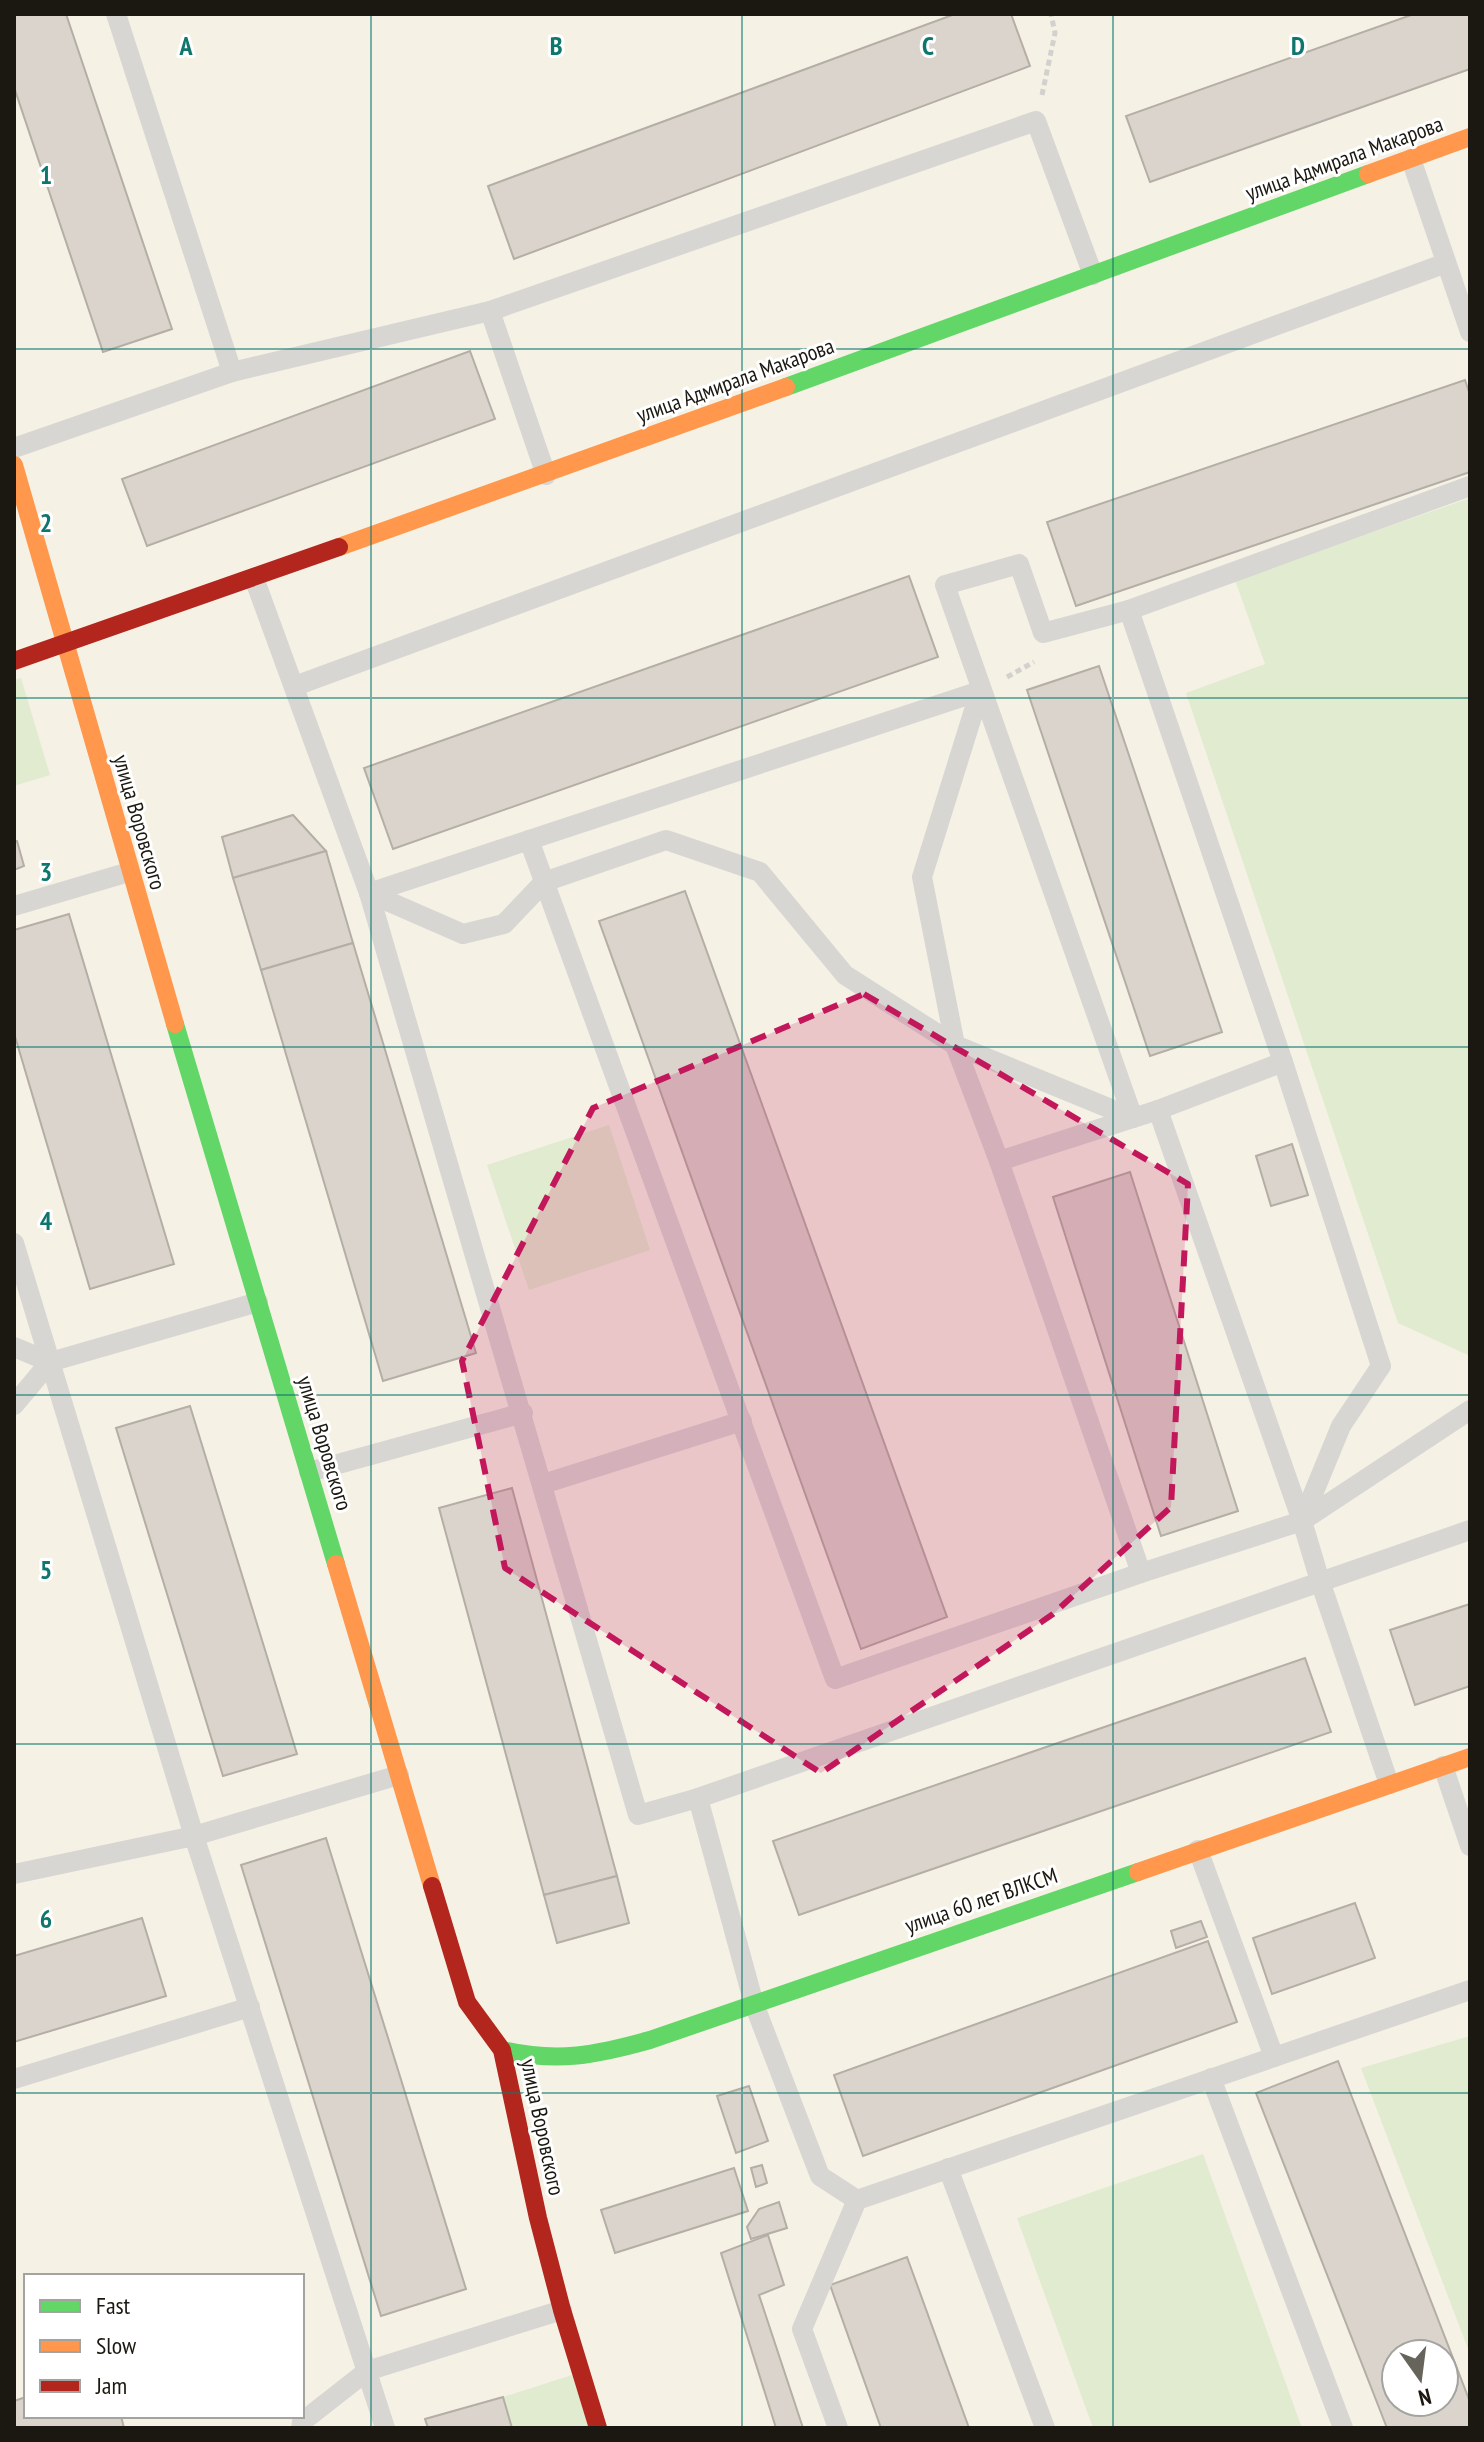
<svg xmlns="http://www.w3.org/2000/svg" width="1484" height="2442" font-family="'PT Sans Narrow',sans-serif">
  <rect width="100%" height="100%" fill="#f5f2e5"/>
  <!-- green -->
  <g fill="#e1ebd0">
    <polygon points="1470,498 1470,1356 1398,1323 1186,693 1265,664 1235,580"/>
    <polygon points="21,678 50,775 14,786 14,680"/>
    <polygon points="609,1125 650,1250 529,1290 487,1165"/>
    <polygon points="1470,2036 1470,2354 1361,2068"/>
    <polygon points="1203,2154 1302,2428 1093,2428 1017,2218"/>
    <polygon points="572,2375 589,2428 512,2428 503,2397"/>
  </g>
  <!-- building -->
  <g fill="#dad4cc" stroke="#b4aea6" stroke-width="2" fill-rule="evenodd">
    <polygon points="14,14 66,14 172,329 103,352 14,87"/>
    <polygon points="955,14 1011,14 1030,66 514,259 488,186"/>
    <polygon points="1414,14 1470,14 1470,69 1150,182 1126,116"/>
    <polygon points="470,351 495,419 147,546 122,479"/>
    <polygon points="1465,380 1470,395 1470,472 1076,606 1047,522"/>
    <polygon points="909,576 938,657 393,849 364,768"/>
    <polygon points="1099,666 1222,1032 1150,1056 1027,690"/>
    <polygon points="293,815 326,851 233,878 222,837"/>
    <polygon points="17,841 24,866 14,870 14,842"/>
    <polygon points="326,851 353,943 261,970 233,878"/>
    <polygon points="685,891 947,1617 861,1649 599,921"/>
    <polygon points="69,914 174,1264 90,1289 14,1033 14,930"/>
    <polygon points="353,943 476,1353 383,1381 261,970"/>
    <polygon points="1292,1144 1308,1195 1271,1206 1256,1156"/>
    <polygon points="1130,1172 1238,1511 1161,1536 1053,1197"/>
    <polygon points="190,1406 297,1754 223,1776 116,1428"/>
    <polygon points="512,1488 617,1876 544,1895 439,1508"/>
    <polygon points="1470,1604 1470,1686 1415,1705 1390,1630"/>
    <polygon points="1305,1658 1331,1732 799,1915 773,1841"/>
    <polygon points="326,1838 466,2289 381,2316 241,1865"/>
    <polygon points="617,1876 629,1923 557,1943 544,1895"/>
    <polygon points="1355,1903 1375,1958 1272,1994 1253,1938"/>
    <polygon points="142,1918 166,1996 14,2042 14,1956"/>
    <polygon points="1201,1921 1207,1937 1176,1948 1171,1931"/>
    <polygon points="1208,1941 1237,2022 863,2156 834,2075"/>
    <path d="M1338,2061L1470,2402V2426L1465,2428H1387L1256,2093ZM1396,2354H1444V2402H1396Z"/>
    <polygon points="749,2086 768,2141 736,2153 717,2096"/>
    <polygon points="762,2165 767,2183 756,2187 751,2168"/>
    <polygon points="734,2168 748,2211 615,2253 601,2210"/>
    <polygon points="779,2202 787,2228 751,2239 747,2227 759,2209"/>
    <polygon points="768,2235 784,2285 759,2295 803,2428 776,2428 721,2253"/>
    <polygon points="907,2257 969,2428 881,2428 830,2285"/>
    <polygon points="26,2397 26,2416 121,2416 124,2428 14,2428 14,2401"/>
    <polygon points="503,2397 512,2428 428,2428 425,2419"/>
  </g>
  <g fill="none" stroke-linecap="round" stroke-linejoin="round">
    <!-- path -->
    <g stroke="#d2d1cd" stroke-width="5" stroke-dasharray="6 4" stroke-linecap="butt">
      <polyline points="1042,95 1055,33 1051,14"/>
      <polyline points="1007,677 1034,662"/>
    </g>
    <!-- lane -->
    <g stroke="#d7d6d3" stroke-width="20">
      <polyline points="116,14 232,372"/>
      <polyline points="1411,159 1470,332"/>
      <polyline points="490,311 1036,121 1093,275"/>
      <polyline points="14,448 232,372 490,311 546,475"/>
      <polyline points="254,578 369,893 980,691"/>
      <polyline points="1129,610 1283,1062"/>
      <polyline points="295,686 1446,263"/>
      <polyline points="980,691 922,877 955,1045 999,1161"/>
      <polyline points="529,840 835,1679 1141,1573"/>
      <polyline points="369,893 638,1815 698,1798"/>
      <polyline points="369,893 463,934 504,924 544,882 666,840 760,872 845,975 955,1045 1133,1118"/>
      <polyline points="14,906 129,872"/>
      <polyline points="1158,1110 1302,1521 1320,1581 1389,1784"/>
      <polyline points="1133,1118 945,585 1019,564 1043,633 1129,610 1470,486"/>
      <polyline points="14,1243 194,1836 385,2428"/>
      <polyline points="14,1347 50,1362"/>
      <polyline points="14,1405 50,1362 258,1302"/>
      <polyline points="309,1472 523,1413"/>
      <polyline points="543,1484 742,1421"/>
      <polyline points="1302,1521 1341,1426 1381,1366 1283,1062 1158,1110 999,1161 1141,1573 1302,1521 1470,1410"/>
      <polyline points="1443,1766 1470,1846"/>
      <polyline points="1198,1850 1274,2057"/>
      <polyline points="14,1874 194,1836 399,1775"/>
      <polyline points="1211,2078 1343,2428"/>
      <polyline points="14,2079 250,2007"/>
      <polyline points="948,2168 1045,2428"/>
      <polyline points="857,2200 820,2176 754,2004 698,1798 1470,1530"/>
      <polyline points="301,2428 302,2422 367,2371 562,2310"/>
      <polyline points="838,2428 802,2329 857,2200 1470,1990"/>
    </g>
    <!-- fast -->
    <g stroke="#63d668" stroke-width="18">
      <polyline points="786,387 1368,174"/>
      <polyline points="175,1024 336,1564"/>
      <path d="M502,2050C558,2063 596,2055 650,2040L1138,1872"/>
    </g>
    <!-- slow -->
    <g stroke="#ff974d" stroke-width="18">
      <polyline points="1368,174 1470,137"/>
      <polyline points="14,465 175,1024"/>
      <polyline points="339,547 786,387"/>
      <polyline points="336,1564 432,1886"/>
      <polyline points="1138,1872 1470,1757"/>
    </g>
    <!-- jam -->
    <g stroke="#b3261e" stroke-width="18">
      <polyline points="14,661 339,547"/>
      <polyline points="432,1886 467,2002 502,2050 538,2218 562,2310 598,2428"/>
    </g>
  </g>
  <!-- marked area -->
  <path fill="#c2185b" fill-opacity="0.2" stroke="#c2185b" stroke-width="6" stroke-dasharray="16 10" stroke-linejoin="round" d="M864,994L1188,1184L1171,1507L1053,1614L821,1773L505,1568L462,1361L593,1108Z"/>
  <!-- grid -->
  <path fill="none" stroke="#0f766e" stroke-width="2" stroke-opacity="0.55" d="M371,14V2428M742,14V2428M1113,14V2428M14,349H1470M14,698H1470M14,1047H1470M14,1395H1470M14,1744H1470M14,2093H1470"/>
  <g text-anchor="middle" stroke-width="6" stroke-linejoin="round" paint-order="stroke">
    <!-- street labels -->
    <g font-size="22" fill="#1a1810" stroke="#fff">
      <text transform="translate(1344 158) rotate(-20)" y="8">улица Адмирала Макарова</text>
      <text transform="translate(735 380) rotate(-20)" y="8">улица Адмирала Макарова</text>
      <text transform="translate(140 822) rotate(74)" y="8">улица Воровского</text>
      <text transform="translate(325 1443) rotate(73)" y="8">улица Воровского</text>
      <text transform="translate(981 1900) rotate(-19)" y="8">улица 60 лет ВЛКСМ</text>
      <text transform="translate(543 2127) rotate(78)" y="8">улица Воровского</text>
    </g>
  </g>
  <g font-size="26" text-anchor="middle" font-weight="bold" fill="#0f766e" stroke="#fff" stroke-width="6" stroke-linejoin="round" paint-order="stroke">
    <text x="186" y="55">A</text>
    <text x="556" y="55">B</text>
    <text x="928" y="55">C</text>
    <text x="1298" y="55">D</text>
    <text x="46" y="184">1</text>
    <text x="46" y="532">2</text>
    <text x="46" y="881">3</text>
    <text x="46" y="1230">4</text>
    <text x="46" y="1579">5</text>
    <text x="46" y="1928">6</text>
  </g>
  <!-- border -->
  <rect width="1484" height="2442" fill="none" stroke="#1a1810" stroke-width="32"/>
  <!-- legend -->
  <rect x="24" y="2274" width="280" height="144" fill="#ffffff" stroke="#a3a39f" stroke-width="2"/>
  <rect x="40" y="2300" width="40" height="12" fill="#63d668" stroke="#a3a39f" stroke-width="2"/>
  <text x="96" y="2314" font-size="24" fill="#1a1810">Fast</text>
  <rect x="40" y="2340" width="40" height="12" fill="#ff974d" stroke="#a3a39f" stroke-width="2"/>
  <text x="96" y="2354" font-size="24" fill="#1a1810">Slow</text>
  <rect x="40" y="2380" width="40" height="12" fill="#b3261e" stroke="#a3a39f" stroke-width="2"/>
  <text x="96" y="2394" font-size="24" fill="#1a1810">Jam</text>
  <!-- north arrow -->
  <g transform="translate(1420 2378) rotate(166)"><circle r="38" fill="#ffffff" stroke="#a3a39f" stroke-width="2"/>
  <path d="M0-6L14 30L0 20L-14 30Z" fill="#67645b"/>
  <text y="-12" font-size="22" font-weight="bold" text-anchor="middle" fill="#1a1810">N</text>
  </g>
</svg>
